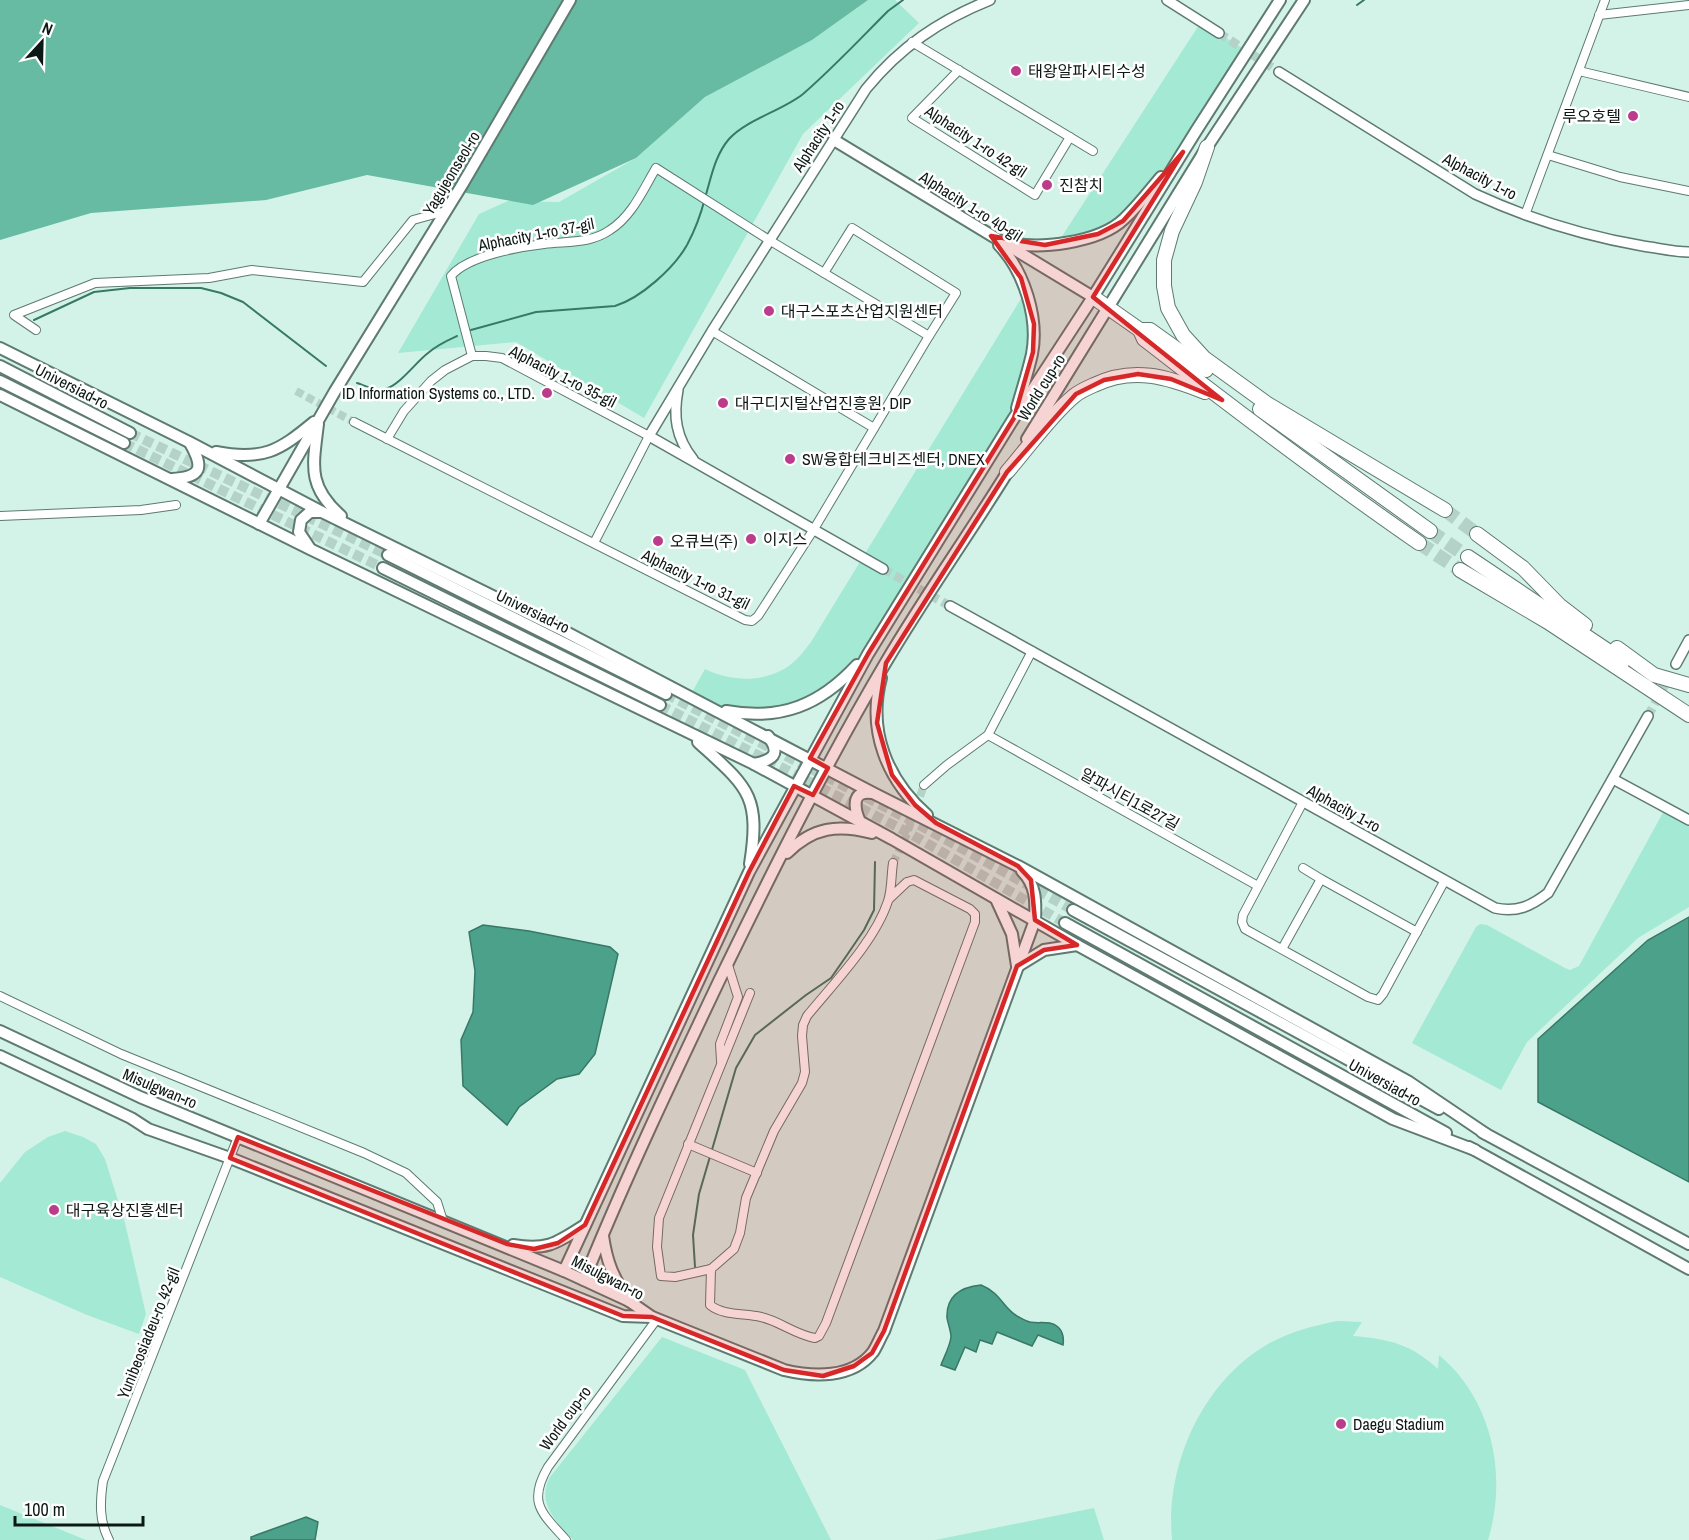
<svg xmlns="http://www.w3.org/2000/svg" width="1689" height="1540" font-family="'Archivo Narrow','Noto Sans KR',sans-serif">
  <rect width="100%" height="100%" fill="#d3f3e8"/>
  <!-- green -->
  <g fill="#a4e9d3">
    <polygon points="868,0 895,0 919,23 803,134 644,418 516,342 398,353 479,214 508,201 559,202 636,158 705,97 812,40"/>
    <polygon points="1201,22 1247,51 1183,152 1123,221 1057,244"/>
    <path d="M1025,292L1034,324L1017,407L868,654L848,674L792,709L726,711L690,696L705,669C730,681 759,683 784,669C795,663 804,651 811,642Z"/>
    <polygon points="1666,807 1689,820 1689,907 1638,938 1527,1042 1501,1090 1412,1043 1476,927 1480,924 1487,925 1565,968 1570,970 1579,966"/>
    <polygon points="65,1131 83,1137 96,1144 105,1159 125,1223 146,1314 139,1334 87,1315 0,1277 0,1183 25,1152 48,1137"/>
    <path d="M1337,1321L1362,1322L1353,1336C1389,1339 1411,1344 1438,1369L1439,1355C1492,1399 1508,1475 1488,1540H1172C1165,1466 1202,1382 1268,1344C1289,1332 1313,1326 1337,1321Z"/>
    <path d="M662,1337L745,1370L831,1540H573C556,1521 536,1503 550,1477Z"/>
    <polygon points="0,1505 86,1540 0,1540"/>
    <polygon points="1094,1508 1104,1540 935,1540"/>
  </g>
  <!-- forest -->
  <polygon fill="#66bba2" points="0,0 868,0 812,40 705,97 636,158 533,205 367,175 266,200 91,213 0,240"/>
  <!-- water -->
  <g fill="#4ba189" stroke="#387866" stroke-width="1.5">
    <polygon points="1689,917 1689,1182 1538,1102 1538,1039 1648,940"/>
    <polygon points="483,925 529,931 610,947 618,954 595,1054 579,1074 557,1079 519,1107 507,1125 463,1086 461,1040 473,1012 475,971 469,932"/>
    <path d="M981,1285C1001,1293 1003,1308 1017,1316C1021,1318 1026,1321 1030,1322C1040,1324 1050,1320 1058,1327C1063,1331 1064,1339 1063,1345L1038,1335L1032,1346L997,1332L992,1344L980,1340L976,1352L965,1347L955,1370L941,1365C944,1357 950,1346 951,1337C951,1331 948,1324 947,1318C946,1296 961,1287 981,1285Z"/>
    <polygon points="306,1517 318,1522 315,1540 251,1540 251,1537"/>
  </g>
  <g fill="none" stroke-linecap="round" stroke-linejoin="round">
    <!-- stream -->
    <g stroke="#387866" stroke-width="2">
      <polyline points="1357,5 1364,0"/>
      <polyline points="34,320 94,292 130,288 201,288 221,293 243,302 326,366"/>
      <path d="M471,330L536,312L615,306C641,298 674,268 687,245C695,230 701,214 705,198C711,178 715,155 729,139C747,119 782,111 803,94C833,68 860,39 888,11L903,0"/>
      <path d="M357,383C366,386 375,391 385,389C399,386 416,362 428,353C437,345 446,341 457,336"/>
      <polyline points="695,1267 693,1235 699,1194 736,1068 755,1035 806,995 831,978 847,955 864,930 874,910 875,862"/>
    </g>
    <!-- minor-tunnel -->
    <g stroke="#b5d2c8" stroke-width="8" stroke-dasharray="8 4" stroke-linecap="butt">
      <polyline points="296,391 354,422"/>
      <polyline points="893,863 905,839 924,785"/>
    </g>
    <!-- tertiary-tunnel -->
    <g stroke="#b5d2c8" stroke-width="9" stroke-dasharray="9 4.5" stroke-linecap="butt">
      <polyline points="1219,33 1279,72"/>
      <polyline points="883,569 950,606"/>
      <polyline points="1648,716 1676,664"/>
    </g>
    <!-- secondary-tunnel -->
    <g stroke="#b5d2c8" stroke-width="10" stroke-dasharray="10 5" stroke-linecap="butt">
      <polyline points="130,433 388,555"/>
      <polyline points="124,443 383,568"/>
      <polyline points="666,694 914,822 1073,910"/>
      <polyline points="660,705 909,833 1065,923"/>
    </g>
    <!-- motorway-tunnel -->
    <g stroke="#b5d2c8" stroke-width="14" stroke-dasharray="14 7" stroke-linecap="butt">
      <polyline points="1445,510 1477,534"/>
      <polyline points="1430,531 1468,557"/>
      <polyline points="1419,543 1460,570"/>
    </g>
    <!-- minor casing -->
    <g stroke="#5e7a71" stroke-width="10">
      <g id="minor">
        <polyline points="1599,15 1689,5"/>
        <polyline points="912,42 1093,151"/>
        <polyline points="959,70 912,118 1035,195 1070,137"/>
        <polyline points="1579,71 1689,97"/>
        <polyline points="1548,155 1620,177 1689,191"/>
        <polyline points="1525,215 1605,0"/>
        <polyline points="824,273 852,228 956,293 929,336"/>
        <polyline points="36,330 14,315 95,283 209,278 252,270 363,282 413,220 446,211"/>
        <polyline points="712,331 874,428"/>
        <path d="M354,422L745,620L752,621L758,616L814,529L929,336L769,240L656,168C643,190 632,216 610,230C590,244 567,241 544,244C518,247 467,256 451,276L472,356"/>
        <polyline points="387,439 404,411 431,381 445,370 472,356 486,356 502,358 649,436 594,543"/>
        <polyline points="0,516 141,510 176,505"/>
        <polyline points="988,735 1258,886"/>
        <polyline points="924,785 947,765 988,735 1032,651"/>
        <polyline points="1303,802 1243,915 1242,922 1245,929 1368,997 1378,1000 1383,994 1445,880"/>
        <polyline points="1303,868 1321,879"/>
        <path d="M889,899L907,882L914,880L970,909L975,914V922L826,1323L819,1336L815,1338C796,1335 779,1321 761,1317C744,1313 724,1316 710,1305L711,1269L734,1249L740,1233L746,1198L774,1131L802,1083L805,1072L802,1036L803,1025L807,1016C834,983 875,941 888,901C892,889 891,876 893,863"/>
        <polyline points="1282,949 1321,879 1417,932"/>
        <polyline points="0,996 121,1054 364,1153 406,1173 437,1202 443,1221"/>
        <polyline points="721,1061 720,1044 738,997 728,965"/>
        <polyline points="688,1144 757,1173"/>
        <polyline points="711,1269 675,1277 661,1276 657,1247 659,1218 750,993"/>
        <path d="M109,1540C99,1521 100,1502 103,1481L238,1137"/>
        <path d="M566,1540C542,1513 527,1503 548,1467L657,1319"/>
      </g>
    </g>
    <!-- tertiary casing -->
    <g stroke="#5e7a71" stroke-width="12">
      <g id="tertiary">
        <polyline points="1167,0 1219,33"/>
        <path d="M1279,72L1475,194C1529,219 1585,236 1643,246C1658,248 1674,252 1689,252"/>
        <path d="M678,390C673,416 676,438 693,459"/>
        <path d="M883,569L649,436L712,331L866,89C900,47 940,20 990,0"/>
        <path d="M950,606L1495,908C1517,913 1531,906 1548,893L1648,716"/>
        <polyline points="1676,664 1689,640"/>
        <polyline points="1613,779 1689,820"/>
      </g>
    </g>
    <!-- secondary casing -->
    <g stroke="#5e7a71" stroke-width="14">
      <g id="secondary">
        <polyline points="834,140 1093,297"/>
        <path d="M1004,241C1036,251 1099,243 1124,219C1138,206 1149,191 1161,177"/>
        <path d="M999,245C1024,271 1039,318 1032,354C1028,372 1022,390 1017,408"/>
        <polyline points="0,348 189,442 324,513 564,631 875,794 1018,866 1409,1082 1486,1134"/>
        <polyline points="0,366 130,433"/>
        <polyline points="0,381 124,443"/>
        <polyline points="0,395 310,549 754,764 892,839 1077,945 1393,1119 1475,1150"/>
        <path d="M318,424C313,466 307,486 341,516"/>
        <polyline points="1027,439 1207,147 1304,0"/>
        <path d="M216,452C263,461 279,451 314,422"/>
        <path d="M172,479C202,477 204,468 190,443"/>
        <polyline points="259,524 335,391 462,185 570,0"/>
        <polyline points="309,547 299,532 301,520 310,512 321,512"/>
        <polyline points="388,555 666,694"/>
        <polyline points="383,568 660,705"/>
        <path d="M881,678C867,731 887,780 927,815"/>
        <path d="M726,711C781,721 820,705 857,665"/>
        <path d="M698,742C747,787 761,794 750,864"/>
        <path d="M754,764C772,760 782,755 768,736"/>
        <path d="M860,822C854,808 851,790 872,793"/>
        <path d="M787,853C813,827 838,824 872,833"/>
        <polyline points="996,899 1012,934 1017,966"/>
        <polyline points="1073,910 1439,1109"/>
        <polyline points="1065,923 1446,1133"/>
        <polyline points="1018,966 1044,950 1077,945"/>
        <path d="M0,1031L140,1097L564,1271L629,1301L652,1317L784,1370C813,1377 852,1379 873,1352C877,1346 880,1338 884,1331L1035,920C1036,901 1036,885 1022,871"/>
        <polyline points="0,1056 131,1118 148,1129 230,1158 623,1316 652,1317"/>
        <polyline points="1482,1132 1689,1244"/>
        <polyline points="1469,1147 1689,1269"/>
        <path d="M603,1236C607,1263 613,1277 629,1301"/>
        <path d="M513,1245C547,1251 557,1243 585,1225"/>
        <polyline points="564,1271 749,872 868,654 1014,418 1093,297 1196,131 1280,0"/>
        <path d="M584,1280C625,1179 672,1080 719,981C771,874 825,765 886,662C925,596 970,533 1010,468"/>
      </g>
    </g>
    <!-- motorway casing -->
    <g stroke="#5e7a71" stroke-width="16">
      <g id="motorway">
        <polyline points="1207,147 1195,182 1172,231 1164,260 1164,286 1168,308 1183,335 1204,358 1266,403 1445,510"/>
        <path d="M1093,297L1140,330L1144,339C1234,409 1325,478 1419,543"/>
        <polyline points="1140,330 1150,330 1206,370"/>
        <polyline points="1260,409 1430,531"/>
        <path d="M1007,472C1028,448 1050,416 1074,396C1080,391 1087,388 1094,385C1133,366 1168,377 1205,392"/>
        <polyline points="1477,534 1523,568 1559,605 1585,625"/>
        <polyline points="1468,557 1623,661"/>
        <polyline points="1460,570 1548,622 1689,715"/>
        <polyline points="1617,648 1654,675 1689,685"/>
      </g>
    </g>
    <!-- minor -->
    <use href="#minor" stroke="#fff" stroke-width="8"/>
    <!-- tertiary -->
    <use href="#tertiary" stroke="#fff" stroke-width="9"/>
    <!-- secondary -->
    <use href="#secondary" stroke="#fff" stroke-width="10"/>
    <!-- motorway -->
    <use href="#motorway" stroke="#fff" stroke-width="14"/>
  </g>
  <!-- marked area -->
  <path fill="#d62828" fill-opacity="0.2" stroke="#d62828" stroke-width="4.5" stroke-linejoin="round" d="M1183,152L1093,297L1222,400L1171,379L1138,374L1104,380L1076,394L1007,472L886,663L877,723L892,775L915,805L936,823L1018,866L1031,880L1035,920L1077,945L1044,950L1017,966L884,1331L872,1353L854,1366L823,1376L784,1370L652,1317L623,1316L230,1158L238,1137L507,1244L534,1249L558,1243L585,1225L749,872L794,786L813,795L828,768L810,758L868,654L1014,418L1033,352L1034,324L1021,278L991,236L1045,245L1098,234L1123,221Z"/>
  <!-- markers -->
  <g fill="#ba3c8b" stroke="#fff" stroke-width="2">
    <circle cx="1016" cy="71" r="6"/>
    <circle cx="1633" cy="116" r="6"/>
    <circle cx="1047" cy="185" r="6"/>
    <circle cx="769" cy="311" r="6"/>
    <circle cx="547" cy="393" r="6"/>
    <circle cx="723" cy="403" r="6"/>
    <circle cx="790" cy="459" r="6"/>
    <circle cx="751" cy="539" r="6"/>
    <circle cx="658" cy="541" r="6"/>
    <circle cx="54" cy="1210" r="6"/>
    <circle cx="1341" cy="1424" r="6"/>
  </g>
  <g text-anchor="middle" stroke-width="5" stroke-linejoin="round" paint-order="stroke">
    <!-- poi labels -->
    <g font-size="16" fill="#0c1814" stroke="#fff" text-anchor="start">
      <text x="1028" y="77">태왕알파시티수성</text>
      <text x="1621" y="122" text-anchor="end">루오호텔</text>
      <text x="1059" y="191">진참치</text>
      <text x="781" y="317">대구스포츠산업지원센터</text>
      <text x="535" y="399" text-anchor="end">ID Information Systems co., LTD.</text>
      <text x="735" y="409">대구디지털산업진흥원, DIP</text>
      <text x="802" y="465">SW융합테크비즈센터, DNEX</text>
      <text x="763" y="545">이지스</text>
      <text x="670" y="547">오큐브(주)</text>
      <text x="66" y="1216">대구육상진흥센터</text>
      <text x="1353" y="1430">Daegu Stadium</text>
    </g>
    <!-- street labels -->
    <g font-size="16" fill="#0c1814" stroke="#fff">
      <text transform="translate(818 136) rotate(-57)" y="6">Alphacity 1-ro</text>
      <text transform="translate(976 141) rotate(33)" y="6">Alphacity 1-ro 42-gil</text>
      <text transform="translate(451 173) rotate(-59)" y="6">Yagujeonseol-ro</text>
      <text transform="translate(1480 176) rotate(28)" y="6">Alphacity 1-ro</text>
      <text transform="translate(971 206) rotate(32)" y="6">Alphacity 1-ro 40-gil</text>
      <text transform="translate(536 234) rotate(-11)" y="6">Alphacity 1-ro 37-gil</text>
      <text transform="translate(563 376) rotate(27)" y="6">Alphacity 1-ro 35-gil</text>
      <text transform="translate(72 386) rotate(27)" y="6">Universiad-ro</text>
      <text transform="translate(1041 387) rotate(-58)" y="6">World cup-ro</text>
      <text transform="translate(696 579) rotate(26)" y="6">Alphacity 1-ro 31-gil</text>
      <text transform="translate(533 611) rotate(26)" y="6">Universiad-ro</text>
      <text transform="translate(1130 799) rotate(29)" y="6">알파시티1로27길</text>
      <text transform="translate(1344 808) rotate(29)" y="6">Alphacity 1-ro</text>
      <text transform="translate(1385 1082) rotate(29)" y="6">Universiad-ro</text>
      <text transform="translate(160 1088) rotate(23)" y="6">Misulgwan-ro</text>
      <text transform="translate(608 1277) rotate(27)" y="6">Misulgwan-ro</text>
      <text transform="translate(148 1333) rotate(-68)" y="6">Yunibeosiadeu-ro 42-gil</text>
      <text transform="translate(565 1418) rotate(-54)" y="6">World cup-ro</text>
    </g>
  </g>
  <!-- north arrow -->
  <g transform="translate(42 42) rotate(22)" stroke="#ffffff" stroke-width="4.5" paint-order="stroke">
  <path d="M0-4.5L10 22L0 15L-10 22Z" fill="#0c1814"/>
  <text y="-9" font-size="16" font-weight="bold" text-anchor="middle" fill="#0c1814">N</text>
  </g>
  <!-- scale -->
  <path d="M15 1516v9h128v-9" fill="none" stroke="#0c1814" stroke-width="3"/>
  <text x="24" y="1516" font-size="18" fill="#0c1814" stroke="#ffffff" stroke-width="4.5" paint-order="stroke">100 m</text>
</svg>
